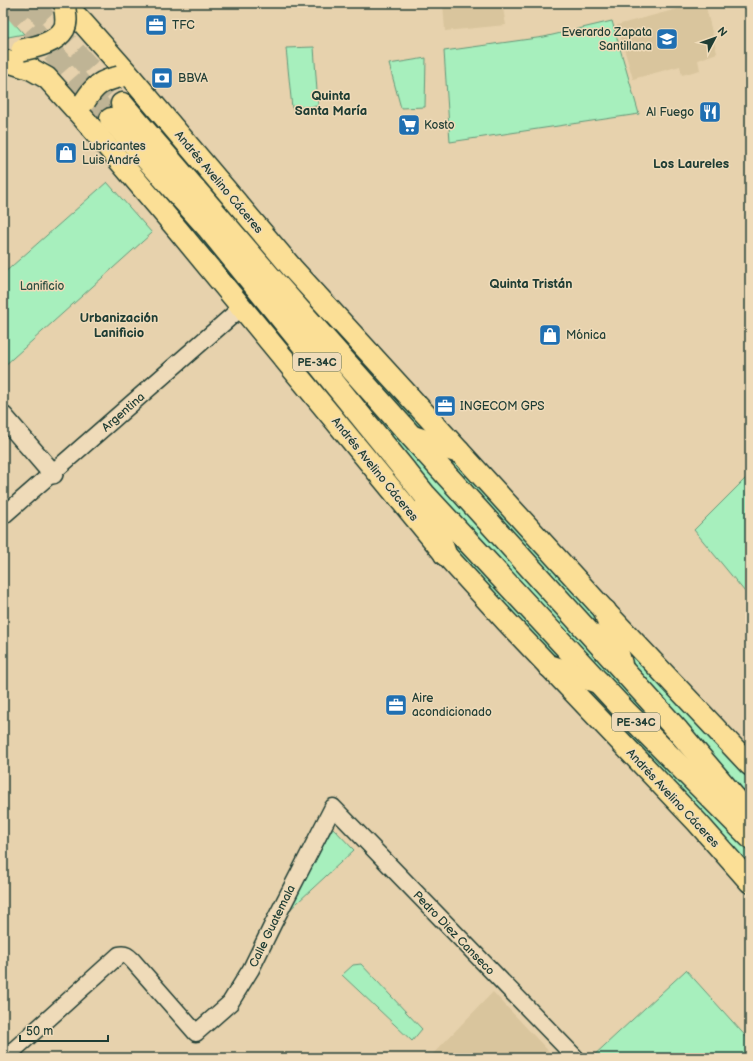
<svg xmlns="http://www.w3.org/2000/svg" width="753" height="1061" font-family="'Balsamiq Sans',sans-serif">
  <rect width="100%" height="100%" fill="#e7d2ad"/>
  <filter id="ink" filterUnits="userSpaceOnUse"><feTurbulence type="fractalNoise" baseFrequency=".025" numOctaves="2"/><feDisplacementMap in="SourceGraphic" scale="8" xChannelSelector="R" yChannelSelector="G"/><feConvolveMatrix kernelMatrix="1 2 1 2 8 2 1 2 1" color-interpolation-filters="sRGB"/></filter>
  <g filter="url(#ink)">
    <!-- built -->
    <g fill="#d9c59d">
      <polygon points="443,3 502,3 506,25 445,31"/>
      <polygon points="700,3 705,3 717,53 698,60 700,70 682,75 680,66 633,79 617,25"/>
      <polygon points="493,992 555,1058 429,1058"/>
    </g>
    <!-- green -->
    <g fill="#a7efbd" stroke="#639678">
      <polygon points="3,11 24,34 3,38"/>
      <polygon points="612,21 639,114 450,142 444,51 544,37"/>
      <polygon points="314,47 318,106 292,108 286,48"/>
      <polygon points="426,58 425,107 401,108 389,64"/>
      <polygon points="125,92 170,143 208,180 442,443 418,435 124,93"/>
      <polygon points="99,114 406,480 434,530 169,208 138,163 98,116"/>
      <polygon points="107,182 152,233 3,367 3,274"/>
      <polygon points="332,354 725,797 535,604 325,365"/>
      <polygon points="429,446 451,453 601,615 612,647"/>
      <polygon points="750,474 750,598 694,530"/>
      <polygon points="436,513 581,672 550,660 465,568"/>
      <polygon points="614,629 750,777 750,803 625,661"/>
      <polygon points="565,676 592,683 703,798 750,848 750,870"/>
      <polygon points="333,828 354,850 284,915"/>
      <polygon points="361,964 422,1029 412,1041 342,975 353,965"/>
      <polygon points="686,970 750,1041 750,1058 591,1058"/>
    </g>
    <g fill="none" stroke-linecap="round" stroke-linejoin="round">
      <!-- trunk-tunnel -->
      <g stroke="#bfb495" stroke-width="22" stroke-dasharray="22 11" stroke-linecap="butt">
        <polyline points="9,3 111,119"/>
        <polyline points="31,3 122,104"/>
      </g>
      <!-- tertiary casing -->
      <g stroke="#1f3d34" stroke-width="19">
        <g id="tertiary">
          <polyline points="3,516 242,307"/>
          <path d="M5,1058L119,955C126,953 129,957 133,961L196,1033L230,1003L251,969L273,924L333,807L576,1058"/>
        </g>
      </g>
      <!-- secondary casing -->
      <g stroke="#1f3d34" stroke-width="22">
        <polyline id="secondary" points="3,416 53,474"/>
      </g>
      <!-- primary casing -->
      <g stroke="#1f3d34" stroke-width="24">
        <g id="primary">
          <polyline points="64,3 83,23 128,74 292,268 605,611 750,765"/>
          <polyline points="3,60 31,69 47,78 84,119 178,230 445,554 506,621 697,822 750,882"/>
        </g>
      </g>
      <!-- trunk casing -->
      <g stroke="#1f3d34" stroke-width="25">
        <g id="trunk">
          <polyline points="122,104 270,277 412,437 678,731 750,816"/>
          <polyline points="111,119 209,229 424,494 625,711 750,837"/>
          <polyline points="413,437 459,452"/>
          <polyline points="427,503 445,554"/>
          <polyline points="605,611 621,664"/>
          <polyline points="549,666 598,682"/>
        </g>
      </g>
      <!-- tertiary -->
      <use href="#tertiary" stroke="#efdbb9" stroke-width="16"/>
      <!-- secondary -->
      <use href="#secondary" stroke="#efdbb9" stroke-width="19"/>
      <!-- primary -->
      <use href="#primary" stroke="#fbdf96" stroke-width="21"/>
      <!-- trunk -->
      <use href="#trunk" stroke="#fbdf96" stroke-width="22"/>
      <!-- primary-bridge casing -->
      <g stroke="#1f3d34" stroke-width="24" stroke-linecap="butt">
        <g id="primary-bridge">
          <path d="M22,50C36,47 56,43 64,29C67,23 66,17 65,10"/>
          <path d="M85,101C95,85 101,81 119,77"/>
        </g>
      </g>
      <!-- primary-bridge -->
      <use href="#primary-bridge" stroke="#fbdf96" stroke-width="21"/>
    </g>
  </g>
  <!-- icons -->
  <defs>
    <g id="office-square" transform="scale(1.15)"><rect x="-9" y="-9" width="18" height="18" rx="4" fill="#1f6fb2" stroke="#efdbb9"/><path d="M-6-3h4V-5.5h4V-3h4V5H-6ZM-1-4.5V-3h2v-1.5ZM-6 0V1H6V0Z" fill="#fff"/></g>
    <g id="school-square" transform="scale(1.15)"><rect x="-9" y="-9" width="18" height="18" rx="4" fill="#1f6fb2" stroke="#efdbb9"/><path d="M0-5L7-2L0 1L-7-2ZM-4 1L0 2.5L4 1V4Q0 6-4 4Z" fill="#fff"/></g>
    <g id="bank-square" transform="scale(1.15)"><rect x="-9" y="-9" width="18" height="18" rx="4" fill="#1f6fb2" stroke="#efdbb9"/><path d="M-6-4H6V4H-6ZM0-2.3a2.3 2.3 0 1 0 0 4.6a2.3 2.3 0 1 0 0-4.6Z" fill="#fff"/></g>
    <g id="restaurant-square" transform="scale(1.15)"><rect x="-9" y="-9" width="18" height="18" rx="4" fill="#1f6fb2" stroke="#efdbb9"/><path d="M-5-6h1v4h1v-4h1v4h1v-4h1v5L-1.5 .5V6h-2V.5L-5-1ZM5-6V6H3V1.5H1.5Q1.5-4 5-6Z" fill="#fff"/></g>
    <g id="supermarket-square" transform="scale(1.15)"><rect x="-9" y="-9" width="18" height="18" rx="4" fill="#1f6fb2" stroke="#efdbb9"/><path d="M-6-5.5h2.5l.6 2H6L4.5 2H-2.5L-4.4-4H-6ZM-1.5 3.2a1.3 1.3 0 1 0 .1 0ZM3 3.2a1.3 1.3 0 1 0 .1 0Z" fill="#fff"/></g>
    <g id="shop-square" transform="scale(1.15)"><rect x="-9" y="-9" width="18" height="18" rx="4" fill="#1f6fb2" stroke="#efdbb9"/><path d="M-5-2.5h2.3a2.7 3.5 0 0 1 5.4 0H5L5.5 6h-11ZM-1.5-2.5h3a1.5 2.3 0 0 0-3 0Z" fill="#fff"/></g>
  </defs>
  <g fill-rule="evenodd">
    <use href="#office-square" x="156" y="25"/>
    <use href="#school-square" x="667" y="39"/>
    <use href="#bank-square" x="162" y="78"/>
    <use href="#restaurant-square" x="710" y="112"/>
    <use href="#supermarket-square" x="409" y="125"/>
    <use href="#shop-square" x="66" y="153"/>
    <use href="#shop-square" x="550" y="335"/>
    <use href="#office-square" x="445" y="406"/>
    <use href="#office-square" x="396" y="705"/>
  </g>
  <g text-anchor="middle" stroke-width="3" stroke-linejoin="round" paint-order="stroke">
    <!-- shield labels -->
    <g fill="#efdbb9" stroke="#5d6c5c" stroke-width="1">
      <rect x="293" y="353" width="48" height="18" rx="3"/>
      <rect x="612" y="713" width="48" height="18" rx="3"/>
    </g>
    <g font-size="11" font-weight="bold" fill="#1f3d34">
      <text x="317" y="366">PE-34C</text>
      <text x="636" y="726">PE-34C</text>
    </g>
    <!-- poi labels -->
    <g font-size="12" fill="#1f3d34" stroke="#efdbb9" text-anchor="start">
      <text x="172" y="29">TFC</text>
      <text x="652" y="36" text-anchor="end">Everardo Zapata<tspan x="652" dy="14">Santillana</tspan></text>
      <text x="178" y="82">BBVA</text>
      <text x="694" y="116" text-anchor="end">Al Fuego</text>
      <text x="424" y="129">Kosto</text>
      <text x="82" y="150">Lubricantes<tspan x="82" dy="14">Luis André</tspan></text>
      <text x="566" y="339">Mónica</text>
      <text x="460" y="410">INGECOM GPS</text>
      <text x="412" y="702">Aire<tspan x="412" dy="14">acondicionado</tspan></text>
    </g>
    <!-- street labels -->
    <g font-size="12" fill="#1f3d34" stroke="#efdbb9">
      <text transform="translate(219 182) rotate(50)" y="4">Andrés Avelino Cáceres</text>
      <text transform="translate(123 412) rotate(-41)" y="4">Argentina</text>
      <text transform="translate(375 469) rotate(51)" y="4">Andrés Avelino Cáceres</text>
      <text transform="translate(673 798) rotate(47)" y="4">Andrés Avelino Cáceres</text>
      <text transform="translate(272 926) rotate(-64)" y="4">Calle Guatemala</text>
      <text transform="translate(454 933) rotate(46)" y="4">Pedro Diez Canseco</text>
    </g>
    <!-- park labels -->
    <g font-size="12" fill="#2d4f42" stroke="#efdbb9">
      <text x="42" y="290">Lanificio</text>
    </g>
    <!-- neighbourhood labels -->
    <g font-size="13" font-weight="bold" fill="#1f3d34" stroke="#efdbb9">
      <text x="331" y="100">Quinta<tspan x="331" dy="15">Santa María</tspan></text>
      <text x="691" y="168">Los Laureles</text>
      <text x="531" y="288">Quinta Tristán</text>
      <text x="119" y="322">Urbanización<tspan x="119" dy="15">Lanificio</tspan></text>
    </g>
  </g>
  <!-- margin -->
  <rect width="753" height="1061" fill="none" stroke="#efdbb9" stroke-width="16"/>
  <rect x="8" y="8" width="737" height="1045" fill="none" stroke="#1f3d34" stroke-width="1.5" filter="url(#ink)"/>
  <!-- north arrow -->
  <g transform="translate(715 38) rotate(49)" stroke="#efdbb9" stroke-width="3" paint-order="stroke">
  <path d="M0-3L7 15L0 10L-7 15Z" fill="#1f3d34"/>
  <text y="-6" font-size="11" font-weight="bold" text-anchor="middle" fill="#1f3d34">N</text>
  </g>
  <!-- scale -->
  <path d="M20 1035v6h88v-6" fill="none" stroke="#1f3d34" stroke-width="2"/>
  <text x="26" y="1035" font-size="12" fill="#1f3d34" stroke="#efdbb9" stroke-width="3" paint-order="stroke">50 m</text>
</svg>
